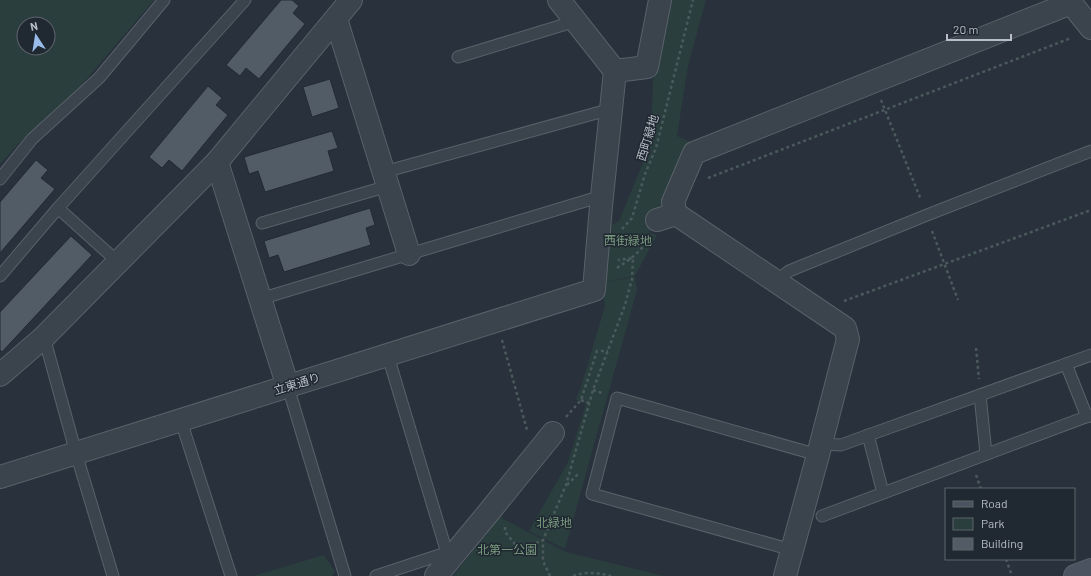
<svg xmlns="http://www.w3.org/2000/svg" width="1091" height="576" font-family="Barlow,'Noto Sans JP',sans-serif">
  <rect width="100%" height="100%" fill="#28313c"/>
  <!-- green -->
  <g fill="#2b3e3e" fill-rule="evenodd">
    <path d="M0,0H154L79,88L23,139L0,164ZM24,24H48V48H24Z"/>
    <polygon points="669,0 706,0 688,66 677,136 690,142 649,232 657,235 635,276 601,283 607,228 619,221 650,146 653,82"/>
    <polygon points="635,277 637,290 565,549 529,531 568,462 586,404 576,399 580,390 605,306 601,283"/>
    <polygon points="500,517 566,552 664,576 453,576"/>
    <polygon points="324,555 335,571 332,576 253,576"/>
  </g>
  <!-- building -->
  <g fill="#525c67" stroke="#222a33">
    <polygon points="281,0 292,0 299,6 293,13 305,24 259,79 246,68 240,76 226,65"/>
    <polygon points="330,79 339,108 312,117 303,87"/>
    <polygon points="208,86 222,98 216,105 228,115 182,171 169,160 162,168 149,157"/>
    <polygon points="332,131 338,148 328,151 334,171 265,192 258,171 249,174 244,157"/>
    <polygon points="36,160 48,170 41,178 55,189 0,253 0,202"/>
    <polygon points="370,208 375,225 366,228 371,245 284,272 278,255 269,258 264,241"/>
    <polygon points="71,236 92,255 2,352 0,350 0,312"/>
  </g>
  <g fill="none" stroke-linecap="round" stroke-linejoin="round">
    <!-- lane casing -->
    <g stroke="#59616a" stroke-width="13">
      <g id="lane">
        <polyline points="458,57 576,21"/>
        <polyline points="384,172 611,109"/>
        <polyline points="0,179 32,139 99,78 164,0"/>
        <polyline points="58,208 118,262"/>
        <polyline points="262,223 388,186"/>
        <polyline points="0,276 58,208 245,0"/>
        <polyline points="776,282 789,271 927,215 1091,151"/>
        <polyline points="260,299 602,196"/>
        <polyline points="44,337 76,453 113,576"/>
        <polyline points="388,356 447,553"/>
        <polyline points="1066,364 1087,417"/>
        <polyline points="288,387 345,576"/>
        <polyline points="980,395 986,454"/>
        <polyline points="181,421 231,576"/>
        <polyline points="868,435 883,493"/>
        <polyline points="821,444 841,445 1091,355"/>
        <polyline points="822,516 1091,415"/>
        <polyline points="792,550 592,494 617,398 818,455"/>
        <polyline points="376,576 452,551"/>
      </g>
    </g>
    <!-- street casing -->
    <g stroke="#59616a" stroke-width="24">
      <g id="street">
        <polyline points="1071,0 1071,3 1091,28"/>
        <polyline points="336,19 409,254"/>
        <polyline points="615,71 647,67 660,0"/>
        <polyline points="217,162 288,387"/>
        <polyline points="676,214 673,202 694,153 1071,3"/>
        <polyline points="657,220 676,214 845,328 848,339 818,455 785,576"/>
        <polyline points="0,375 44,337 217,162 351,0"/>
        <polyline points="0,477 594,290 601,206 615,71 559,0"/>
        <polyline points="436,576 489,512 553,433"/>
      </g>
    </g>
    <!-- secondary casing -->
    <g stroke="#59616a" stroke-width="24">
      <polyline id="secondary" points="1075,576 1091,570"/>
    </g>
    <!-- path -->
    <g stroke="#4a5a5c" stroke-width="2.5" stroke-dasharray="3 3" stroke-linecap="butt">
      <polyline points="881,100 921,200"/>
      <polyline points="708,178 1071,38"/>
      <polyline points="622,229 632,218 645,174 656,148 693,0"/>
      <polyline points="932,231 958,300"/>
      <path d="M617,268C629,260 641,252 648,239"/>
      <polyline points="844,301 1091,210"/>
      <polyline points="502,340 527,430"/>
      <polyline points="976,348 979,379"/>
      <polyline points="593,390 602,393"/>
      <polyline points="581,400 589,403"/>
      <polyline points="566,417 581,400 597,351 608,351"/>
      <polyline points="976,475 981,489"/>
      <polyline points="567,485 579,473"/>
      <polyline points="505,527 505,532 515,544 532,545 543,540"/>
      <polyline points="1006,559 1012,576"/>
      <polyline points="550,576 543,561 543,540 566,485 593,390 625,305 632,279 633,258 618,260"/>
      <path d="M573,576C586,571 599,573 611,576"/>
    </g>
    <!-- lane -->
    <use href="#lane" stroke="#3b434c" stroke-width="11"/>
    <!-- street -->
    <use href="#street" stroke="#3b434c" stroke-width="22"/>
    <!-- secondary -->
    <use href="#secondary" stroke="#4a535f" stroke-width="22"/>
  </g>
  <g text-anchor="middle" stroke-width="3" stroke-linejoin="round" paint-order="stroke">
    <!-- street labels -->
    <g font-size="12" fill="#b8bec7" stroke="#202831">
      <text transform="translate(648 138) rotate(-73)" y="4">西町緑地</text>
      <text transform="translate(297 384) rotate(-17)" y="4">立東通り</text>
    </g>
    <!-- park labels -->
    <g font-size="12" fill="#799a7f" stroke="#202831">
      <text x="628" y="245">西街緑地</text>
      <text x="554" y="527">北緑地</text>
      <text x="507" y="554">北第一公園</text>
    </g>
  </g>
  <!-- legend -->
  <rect x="945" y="488" width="130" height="72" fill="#202831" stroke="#5d646d"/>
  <rect x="953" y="501" width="20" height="6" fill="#4a535f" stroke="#5d646d"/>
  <text x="981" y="508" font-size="12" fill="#b8bec7">Road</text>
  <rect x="953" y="518" width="20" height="12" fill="#2b3e3e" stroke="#5d646d"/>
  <text x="981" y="528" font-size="12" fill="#b8bec7">Park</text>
  <rect x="953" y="538" width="20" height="12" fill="#525c67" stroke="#5d646d"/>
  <text x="981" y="548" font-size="12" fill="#b8bec7">Building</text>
  <!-- north arrow -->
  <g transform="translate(36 36) rotate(348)"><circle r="19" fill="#202831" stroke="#5d646d"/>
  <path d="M0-3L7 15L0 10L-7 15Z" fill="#99bdeb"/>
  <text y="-6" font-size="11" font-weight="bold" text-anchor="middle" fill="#b8bec7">N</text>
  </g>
  <!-- scale -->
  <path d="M947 34v6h64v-6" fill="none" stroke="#b8bec7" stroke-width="2"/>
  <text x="953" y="34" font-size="12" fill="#b8bec7" stroke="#202831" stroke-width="3" paint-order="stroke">20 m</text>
</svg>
